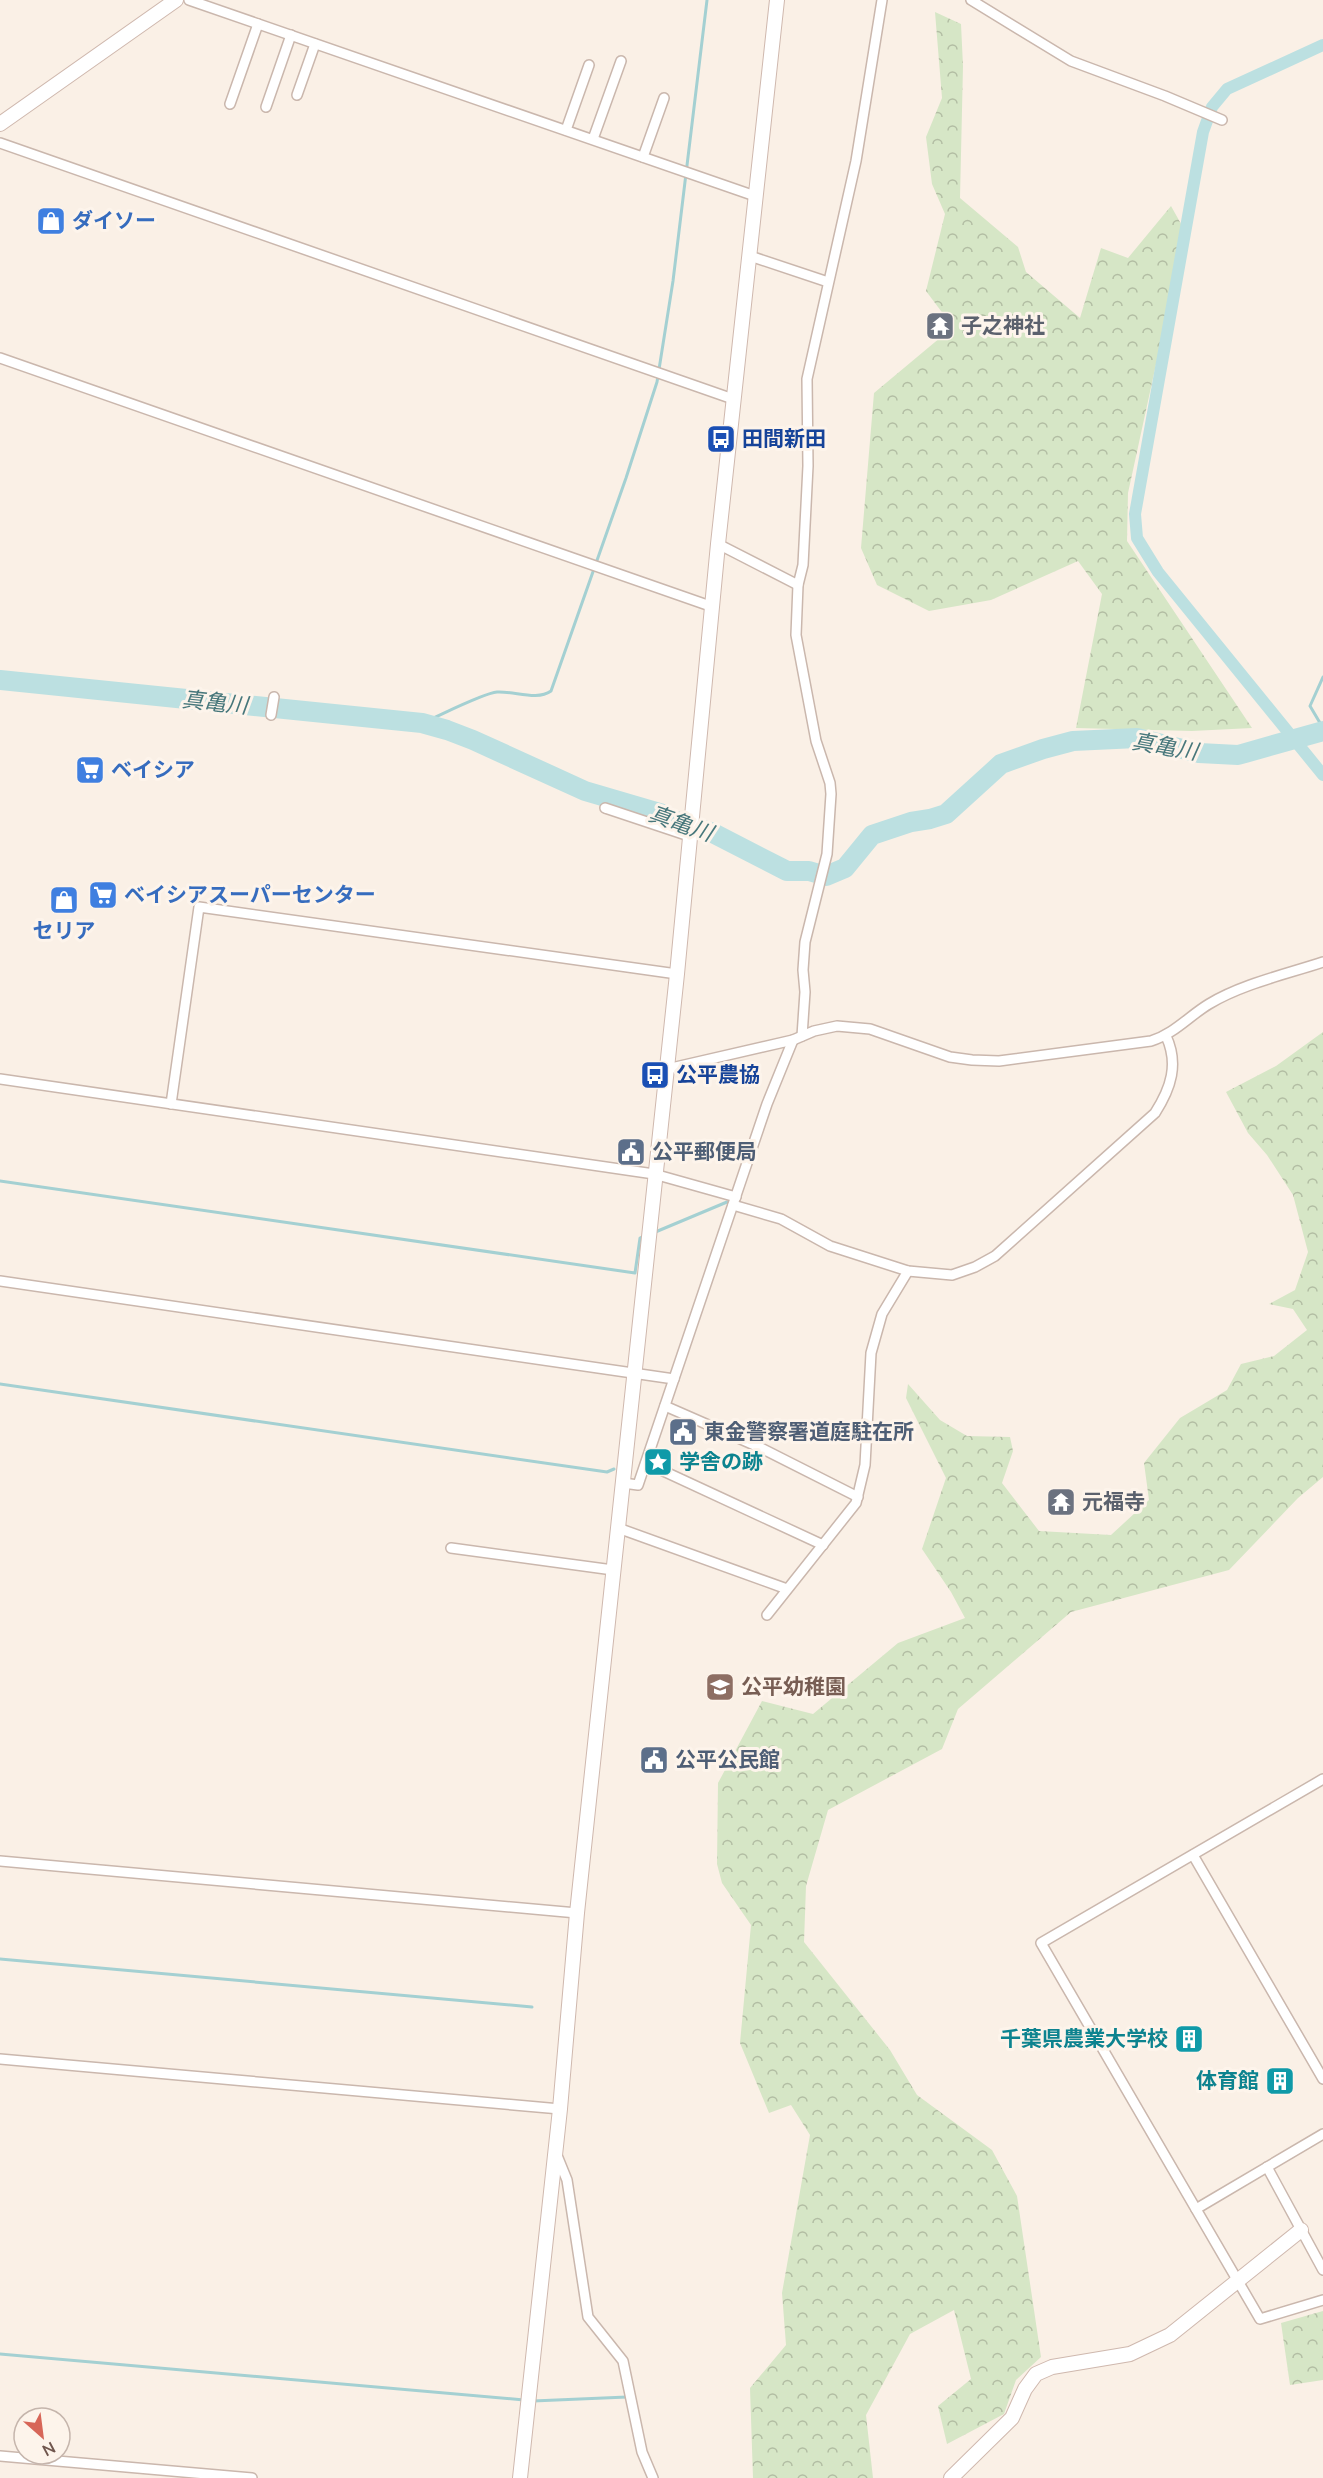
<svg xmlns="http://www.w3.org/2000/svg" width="1323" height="2478" font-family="'Nunito Sans','Noto Sans JP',sans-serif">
  <defs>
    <pattern id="forest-crowns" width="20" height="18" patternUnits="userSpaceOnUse" patternTransform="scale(1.5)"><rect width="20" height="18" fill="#d6e6c6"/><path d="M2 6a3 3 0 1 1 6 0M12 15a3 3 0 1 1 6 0" fill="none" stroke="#b2bda3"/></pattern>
  </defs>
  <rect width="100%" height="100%" fill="#faf0e6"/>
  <!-- forest -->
  <g fill="url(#forest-crowns)">
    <polygon points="935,12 961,24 963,66 960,198 1018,247 1026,272 1080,318 1101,248 1128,258 1171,206 1185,231 1128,493 1127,541 1252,728 1192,731 1076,728 1102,594 1078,561 991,600 929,611 877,585 861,548 874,393 953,327 926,291 945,214 932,184 926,137 942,98"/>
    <polygon points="1323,1032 1323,1477 1298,1498 1229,1570 1071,1612 958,1709 942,1749 828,1810 806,1886 804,1942 890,2050 917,2095 992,2150 1017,2196 1041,2357 1016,2380 1004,2414 947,2444 938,2406 971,2379 954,2310 910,2334 866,2415 873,2478 753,2478 750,2388 786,2345 782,2293 810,2135 791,2105 769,2113 740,2043 751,1925 722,1883 717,1864 718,1783 762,1701 813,1714 898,1643 965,1618 951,1592 922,1549 946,1478 906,1398 908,1384 940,1420 967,1436 1010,1437 1013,1451 1002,1483 1039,1531 1111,1535 1149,1500 1144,1463 1180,1418 1227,1390 1241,1364 1274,1356 1307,1330 1293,1309 1269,1304 1295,1290 1308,1252 1293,1195 1267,1155 1248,1133 1226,1092 1276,1066"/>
    <polygon points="1323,2311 1323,2380 1290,2385 1281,2323"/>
  </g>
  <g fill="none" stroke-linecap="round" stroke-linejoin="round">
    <!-- stream -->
    <g stroke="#a4d0d2" stroke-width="3">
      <polyline points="1323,677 1310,706 1323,728"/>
      <path d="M422,723C437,717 483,693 497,692C515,691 537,701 551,691L626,478L657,382L673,281L707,0"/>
      <polyline points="0,1181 635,1273 640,1238 644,1236"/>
      <polyline points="653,1233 727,1202"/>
      <polyline points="0,1384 607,1472 614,1469"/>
      <polyline points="0,1959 532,2007"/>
      <polyline points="0,2354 524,2400"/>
      <polyline points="533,2401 627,2397"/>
    </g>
    <!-- canal -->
    <polyline stroke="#bce0e1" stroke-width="12" points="1323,45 1227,89 1212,107 1203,132 1135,514 1137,538 1158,572 1323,775"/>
    <!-- river -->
    <polyline stroke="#bce0e1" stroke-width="20" points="0,680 422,723 447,730 473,740 585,791 660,813 680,823 711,832 787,871 809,871 826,876 845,868 872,835 911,822 930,819 946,814 1001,764 1043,749 1073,741 1137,738 1199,753 1238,755 1323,731"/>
    <!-- street casing -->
    <g stroke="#cab7ad" stroke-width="12">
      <g id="street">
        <polyline points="189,0 755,196"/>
        <polyline points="971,0 1071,61 1165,96 1222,120"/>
        <polyline points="297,95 315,44"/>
        <polyline points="230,104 258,24"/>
        <polyline points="266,107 291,35"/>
        <polyline points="566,130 589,65"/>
        <polyline points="593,139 621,61"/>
        <polyline points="0,143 733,399"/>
        <polyline points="643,157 664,98"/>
        <polyline points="750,256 828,282"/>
        <polyline points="0,358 713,607"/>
        <polyline points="718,544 798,585"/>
        <polyline points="271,715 274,697"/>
        <polyline points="605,808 689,836"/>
        <polyline points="802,1036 805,992 803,970 805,942 827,854 831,794 830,783 816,741 796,635 798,585 803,565 808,466 807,379 856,161 882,0"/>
        <path d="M667,1069L793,1040L814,1031L837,1026L870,1029L950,1057L972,1060L999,1061L1151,1041C1174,1034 1189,1016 1209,1004C1242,984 1287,974 1323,962"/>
        <polyline points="0,1079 654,1174 736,1197"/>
        <polyline points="171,1104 199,907 677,974"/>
        <path d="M733,1205L781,1219L830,1246L908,1271L952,1275L975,1267L995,1256L1155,1113C1171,1088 1179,1064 1166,1036"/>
        <polyline points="0,1281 674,1379"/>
        <polyline points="665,1406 761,1448 858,1497"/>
        <polyline points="646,1463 823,1545"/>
        <polyline points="623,1483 638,1485 767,1104 793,1040"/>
        <polyline points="618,1528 787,1589"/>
        <polyline points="451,1548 613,1570"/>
        <polyline points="767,1615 856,1503 865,1465 871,1353 882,1314 908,1271"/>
        <polyline points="1323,1779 1041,1943 1260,2319 1323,2300"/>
        <polyline points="1193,1855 1323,2079"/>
        <polyline points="0,1861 577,1913"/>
        <polyline points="0,2059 560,2109"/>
        <polyline points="556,2153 567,2180 588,2317 623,2361 642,2452 653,2478"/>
        <polyline points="1267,2167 1323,2270"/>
        <polyline points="1196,2209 1323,2134"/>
        <polyline points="0,2456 252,2478"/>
      </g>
    </g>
    <!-- secondary casing -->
    <g stroke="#cfb8ae" stroke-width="16">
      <g id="secondary">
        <polyline points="0,124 176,0"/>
        <polyline points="520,2478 560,2109 577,1913 677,974 718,544 777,0"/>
        <polyline points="951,2478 1012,2418 1025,2389 1036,2374 1052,2367 1130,2354 1170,2335 1301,2230"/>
      </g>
    </g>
    <!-- street -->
    <use href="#street" stroke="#fff" stroke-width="9"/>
    <!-- secondary -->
    <use href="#secondary" stroke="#fff" stroke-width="14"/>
  </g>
  <!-- icons -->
  <defs>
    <g id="shop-square" transform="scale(1.5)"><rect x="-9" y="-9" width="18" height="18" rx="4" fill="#3f7fe0" stroke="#fdf4eb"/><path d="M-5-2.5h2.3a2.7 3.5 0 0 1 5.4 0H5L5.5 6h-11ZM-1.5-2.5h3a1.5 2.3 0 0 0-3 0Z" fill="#fff"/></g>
    <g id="temple-square" transform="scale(1.5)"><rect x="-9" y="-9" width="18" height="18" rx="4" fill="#6b7280" stroke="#fdf4eb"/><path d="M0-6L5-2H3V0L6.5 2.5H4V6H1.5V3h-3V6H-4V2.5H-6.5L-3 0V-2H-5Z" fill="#fff"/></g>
    <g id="bus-square" transform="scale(1.5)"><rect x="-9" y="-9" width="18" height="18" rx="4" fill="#1a4fb4" stroke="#fdf4eb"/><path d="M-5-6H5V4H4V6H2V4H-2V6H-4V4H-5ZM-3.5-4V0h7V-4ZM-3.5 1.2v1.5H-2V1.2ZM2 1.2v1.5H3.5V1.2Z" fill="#fff"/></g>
    <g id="supermarket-square" transform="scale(1.5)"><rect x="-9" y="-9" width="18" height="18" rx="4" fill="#3f7fe0" stroke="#fdf4eb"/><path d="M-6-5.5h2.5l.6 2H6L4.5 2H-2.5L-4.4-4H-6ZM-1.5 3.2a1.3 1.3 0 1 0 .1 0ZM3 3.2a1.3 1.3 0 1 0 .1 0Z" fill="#fff"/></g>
    <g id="civic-square" transform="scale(1.5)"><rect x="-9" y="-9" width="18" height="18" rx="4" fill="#5c6f8a" stroke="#fdf4eb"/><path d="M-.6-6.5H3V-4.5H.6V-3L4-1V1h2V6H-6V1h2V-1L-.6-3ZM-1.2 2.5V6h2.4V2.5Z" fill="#fff"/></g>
    <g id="sight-square" transform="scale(1.5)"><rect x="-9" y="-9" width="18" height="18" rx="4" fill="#0f9aa8" stroke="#fdf4eb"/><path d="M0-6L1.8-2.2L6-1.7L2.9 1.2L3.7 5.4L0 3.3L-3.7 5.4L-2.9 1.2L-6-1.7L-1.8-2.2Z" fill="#fff"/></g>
    <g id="school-square" transform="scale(1.5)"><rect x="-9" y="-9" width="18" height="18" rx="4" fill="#8d6e63" stroke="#fdf4eb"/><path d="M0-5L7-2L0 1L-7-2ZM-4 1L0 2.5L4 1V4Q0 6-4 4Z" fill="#fff"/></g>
    <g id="building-square" transform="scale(1.5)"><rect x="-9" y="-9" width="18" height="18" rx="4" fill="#0f9aa8" stroke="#fdf4eb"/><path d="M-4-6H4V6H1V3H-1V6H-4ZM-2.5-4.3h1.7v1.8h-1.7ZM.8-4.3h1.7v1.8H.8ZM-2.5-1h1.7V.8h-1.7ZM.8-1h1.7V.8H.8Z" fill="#fff"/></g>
  </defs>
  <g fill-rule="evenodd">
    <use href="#shop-square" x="51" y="221"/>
    <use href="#temple-square" x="940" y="326"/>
    <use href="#bus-square" x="721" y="439"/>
    <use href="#supermarket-square" x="90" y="770"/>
    <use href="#supermarket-square" x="103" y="895"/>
    <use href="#shop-square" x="64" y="900"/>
    <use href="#bus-square" x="655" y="1075"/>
    <use href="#civic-square" x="631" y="1152"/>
    <use href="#civic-square" x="683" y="1432"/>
    <use href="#sight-square" x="658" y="1462"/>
    <use href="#temple-square" x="1061" y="1502"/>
    <use href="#school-square" x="720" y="1687"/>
    <use href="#civic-square" x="654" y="1760"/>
    <use href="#building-square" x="1189" y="2039"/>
    <use href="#building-square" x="1280" y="2081"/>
  </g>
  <g text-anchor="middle" stroke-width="6" stroke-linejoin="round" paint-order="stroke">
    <!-- shop labels -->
    <g font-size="21" font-weight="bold" fill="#366cbe" stroke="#fdf4eb" text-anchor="start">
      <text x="72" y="228">ダイソー</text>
      <text x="111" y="777">ベイシア</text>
      <text x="124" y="902">ベイシアスーパーセンター</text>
      <text x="64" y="938" text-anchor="middle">セリア</text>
    </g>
    <!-- worship labels -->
    <g font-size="21" font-weight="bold" fill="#5b616d" stroke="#fdf4eb" text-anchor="start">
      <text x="961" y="333">子之神社</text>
      <text x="1082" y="1509">元福寺</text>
    </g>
    <!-- transit labels -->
    <g font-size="21" font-weight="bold" fill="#164399" stroke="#fdf4eb" text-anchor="start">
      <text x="742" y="446">田間新田</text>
      <text x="676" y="1082">公平農協</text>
    </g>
    <!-- service labels -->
    <g font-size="21" font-weight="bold" fill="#4e5e75" stroke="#fdf4eb" text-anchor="start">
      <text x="652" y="1159">公平郵便局</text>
      <text x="704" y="1439">東金警察署道庭駐在所</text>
      <text x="675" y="1767">公平公民館</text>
    </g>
    <!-- culture labels -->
    <g font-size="21" font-weight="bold" fill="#0d838f" stroke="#fdf4eb" text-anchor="end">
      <text x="679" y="1469" text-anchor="start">学舎の跡</text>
      <text x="1168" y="2046">千葉県農業大学校</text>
      <text x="1259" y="2088">体育館</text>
    </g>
    <!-- education labels -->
    <g font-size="21" font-weight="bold" fill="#785e54" stroke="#fdf4eb" text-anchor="start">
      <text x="741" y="1694">公平幼稚園</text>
    </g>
    <!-- water labels -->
    <g font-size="22" font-style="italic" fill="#47777b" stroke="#fdf4eb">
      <text transform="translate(215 702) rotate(6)" y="8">真亀川</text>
      <text transform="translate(1165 746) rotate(10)" y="8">真亀川</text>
      <text transform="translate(681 823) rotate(19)" y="8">真亀川</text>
    </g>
  </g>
  <!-- north arrow -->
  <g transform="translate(42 2436) rotate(152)"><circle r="28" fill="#fdf4eb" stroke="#c5b5ac" stroke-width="1.5"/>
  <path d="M0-4.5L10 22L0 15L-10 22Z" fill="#d76658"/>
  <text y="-9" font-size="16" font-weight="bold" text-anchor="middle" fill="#70564d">N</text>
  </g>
</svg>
